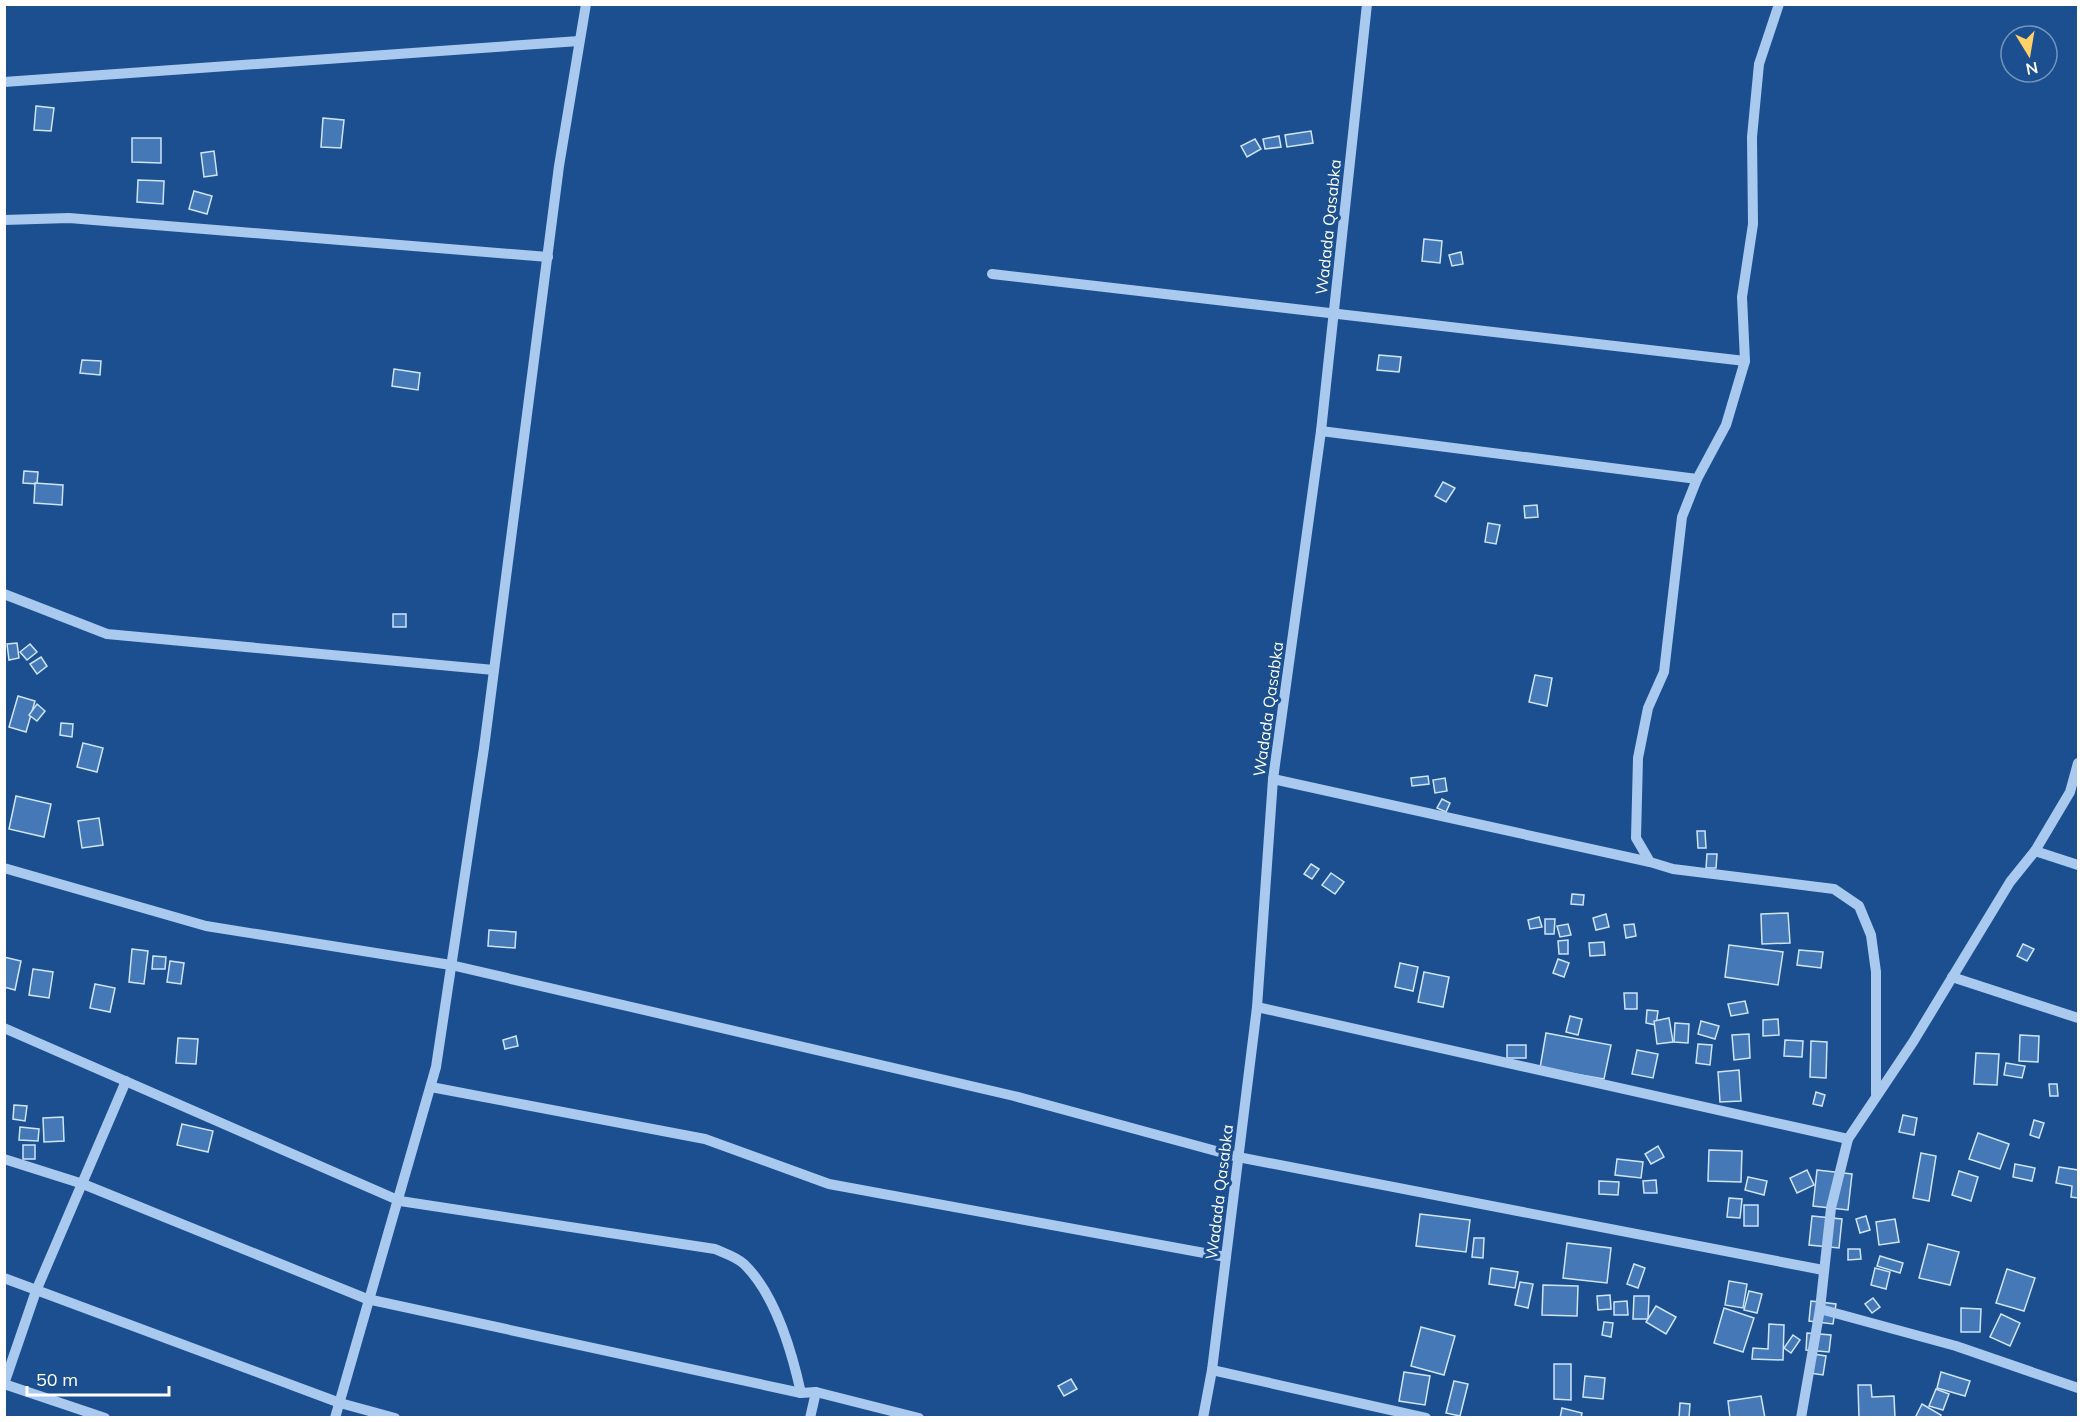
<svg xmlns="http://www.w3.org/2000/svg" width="2083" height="1422" font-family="Mulish,sans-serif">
  <rect width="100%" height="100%" fill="#1b4f8f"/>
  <!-- building -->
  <g fill="#4478b7" stroke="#cfe3fa" stroke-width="1.5">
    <polygon points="36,106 54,108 51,131 34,130"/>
    <polygon points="323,118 344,120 341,148 321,147"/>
    <polygon points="1311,131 1313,143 1287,147 1285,135"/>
    <polygon points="1279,136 1281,147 1265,149 1263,139"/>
    <polygon points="132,138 161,138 161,163 132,162"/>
    <polygon points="1255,139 1261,149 1247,157 1241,146"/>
    <polygon points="214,151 217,175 204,177 201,153"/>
    <polygon points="138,180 164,181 163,204 137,202"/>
    <polygon points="194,191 212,196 207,214 189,209"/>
    <polygon points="1424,239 1442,241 1440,263 1422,261"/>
    <polygon points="1461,252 1463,264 1452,266 1449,255"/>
    <polygon points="1379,355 1401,357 1399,372 1377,370"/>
    <polygon points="82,360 101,361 100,375 80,373"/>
    <polygon points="394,369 420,373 418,390 392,386"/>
    <polygon points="24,471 38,472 37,484 23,483"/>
    <polygon points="1443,482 1455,488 1446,502 1435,496"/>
    <polygon points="35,483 63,485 62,505 34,503"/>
    <polygon points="1537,505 1538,517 1525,518 1524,506"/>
    <polygon points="1488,523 1500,525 1496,544 1485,542"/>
    <rect x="393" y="614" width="13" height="13"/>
    <polygon points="17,643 19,658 9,660 7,644"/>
    <polygon points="30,644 37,652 27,660 20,652"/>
    <polygon points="41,657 47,666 37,674 30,664"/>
    <polygon points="1535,675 1552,678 1547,706 1529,702"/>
    <polygon points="18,696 35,701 26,732 9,727"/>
    <polygon points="37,704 45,711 37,721 29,715"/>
    <polygon points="61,723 73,724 72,737 60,735"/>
    <polygon points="83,743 103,748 97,772 77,767"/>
    <polygon points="1428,776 1429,784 1412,786 1411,778"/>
    <polygon points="1445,778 1447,791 1435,793 1433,780"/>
    <polygon points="16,796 51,804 44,837 9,829"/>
    <polygon points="1442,799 1450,803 1446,812 1437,808"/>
    <polygon points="99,818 103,845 82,848 78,821"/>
    <polygon points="1697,831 1705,831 1706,848 1698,848"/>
    <polygon points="1707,854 1717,854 1716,868 1706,868"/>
    <polygon points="1311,864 1319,869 1312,879 1304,874"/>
    <polygon points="1331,873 1344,882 1335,894 1322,885"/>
    <polygon points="1572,894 1584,895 1583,905 1571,904"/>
    <polygon points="1788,913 1790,943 1762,944 1761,914"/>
    <polygon points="1606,914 1609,927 1596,930 1593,918"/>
    <polygon points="1539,917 1542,927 1530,929 1528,920"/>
    <polygon points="1545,919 1555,919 1554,934 1545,934"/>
    <polygon points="1568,924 1571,935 1560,937 1557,926"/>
    <polygon points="1634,924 1636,936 1626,938 1624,925"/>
    <polygon points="489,930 516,932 515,948 488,946"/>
    <polygon points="1568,940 1568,954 1559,954 1558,941"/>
    <polygon points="1604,942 1605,955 1590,956 1589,943"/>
    <polygon points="2023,944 2034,949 2027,961 2017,956"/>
    <polygon points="1729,945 1783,952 1778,985 1725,977"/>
    <polygon points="132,949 148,951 144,984 129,982"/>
    <polygon points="1799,950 1823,952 1821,968 1797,965"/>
    <polygon points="153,956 166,957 165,969 152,969"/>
    <polygon points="4,957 21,961 15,990 4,987"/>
    <polygon points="1558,959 1569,963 1564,977 1553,973"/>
    <polygon points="170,961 184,963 181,984 167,982"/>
    <polygon points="1400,963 1418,967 1413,991 1395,987"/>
    <polygon points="33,969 53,972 49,998 29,995"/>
    <polygon points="1424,972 1449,977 1443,1007 1418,1002"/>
    <polygon points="95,984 115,988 110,1012 90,1008"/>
    <polygon points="1624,993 1637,993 1637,1009 1625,1009"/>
    <polygon points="1745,1001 1748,1013 1731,1016 1728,1004"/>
    <polygon points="1647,1010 1658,1011 1656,1025 1646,1023"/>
    <polygon points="1570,1016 1582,1019 1578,1035 1566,1032"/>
    <polygon points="1669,1018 1673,1042 1657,1044 1654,1021"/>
    <polygon points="1778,1019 1779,1035 1763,1036 1763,1020"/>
    <polygon points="1701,1021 1719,1026 1715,1039 1698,1034"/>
    <polygon points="1675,1023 1689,1024 1688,1043 1674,1042"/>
    <polygon points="1546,1033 1611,1045 1604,1079 1540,1068"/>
    <polygon points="1749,1034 1750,1058 1734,1060 1732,1035"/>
    <polygon points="2020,1035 2039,1036 2038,1062 2019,1061"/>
    <polygon points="516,1036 518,1046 505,1049 503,1040"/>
    <polygon points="178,1038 198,1039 196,1064 176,1063"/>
    <polygon points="1785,1040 1803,1041 1802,1057 1784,1056"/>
    <polygon points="1811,1041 1827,1042 1826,1078 1810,1077"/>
    <polygon points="1698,1044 1712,1045 1710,1065 1696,1063"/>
    <rect x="1507" y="1045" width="19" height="13"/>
    <polygon points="1637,1050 1658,1054 1653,1078 1632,1074"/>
    <polygon points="1976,1053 1999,1054 1997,1085 1974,1084"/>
    <polygon points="2006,1063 2025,1066 2022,1078 2004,1075"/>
    <polygon points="1739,1070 1741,1101 1720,1102 1718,1072"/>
    <polygon points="2049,1084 2057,1084 2058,1096 2050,1096"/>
    <polygon points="1816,1092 1825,1095 1822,1106 1813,1104"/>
    <polygon points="14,1105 27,1106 25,1121 13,1119"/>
    <polygon points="1903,1115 1917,1118 1914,1135 1899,1132"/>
    <polygon points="63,1117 64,1141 44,1142 43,1118"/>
    <polygon points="2034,1120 2044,1123 2039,1138 2030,1135"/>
    <polygon points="182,1124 213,1131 208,1152 177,1145"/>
    <polygon points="20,1127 39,1129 38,1141 19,1140"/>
    <polygon points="1978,1133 2009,1144 2000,1169 1969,1159"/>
    <rect x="23" y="1145" width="12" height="14"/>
    <polygon points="1658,1146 1664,1157 1651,1164 1645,1154"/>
    <polygon points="1709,1150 1742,1151 1741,1182 1708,1181"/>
    <polygon points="1921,1153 1936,1156 1929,1201 1913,1198"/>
    <polygon points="1617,1159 1643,1162 1641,1178 1615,1175"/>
    <polygon points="2015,1164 2035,1168 2032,1181 2013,1177"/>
    <polygon points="2059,1167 2078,1170 2078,1198 2071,1197 2072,1186 2056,1183"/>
    <polygon points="1807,1170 1814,1185 1797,1193 1790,1178"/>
    <polygon points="1817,1170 1852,1174 1848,1210 1813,1206"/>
    <polygon points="1959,1171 1978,1177 1971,1201 1952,1195"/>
    <polygon points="1748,1177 1767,1181 1764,1195 1745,1190"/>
    <polygon points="1656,1180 1657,1193 1644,1193 1643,1181"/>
    <polygon points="1599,1181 1619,1182 1618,1195 1599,1194"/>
    <polygon points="1729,1198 1742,1199 1740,1218 1727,1217"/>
    <rect x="1744" y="1205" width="14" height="21"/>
    <polygon points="1420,1214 1470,1220 1466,1252 1416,1246"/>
    <polygon points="1812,1216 1842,1219 1839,1248 1809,1245"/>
    <polygon points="1866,1216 1870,1230 1860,1233 1856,1219"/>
    <polygon points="1895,1219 1899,1242 1879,1245 1876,1222"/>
    <polygon points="1474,1238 1484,1238 1483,1258 1472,1257"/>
    <polygon points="1567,1243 1611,1248 1607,1283 1563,1278"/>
    <polygon points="1928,1244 1959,1252 1950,1285 1919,1278"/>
    <polygon points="1848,1249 1860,1249 1861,1259 1848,1260"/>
    <polygon points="1880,1256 1903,1263 1900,1273 1877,1266"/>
    <polygon points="1634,1264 1645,1268 1638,1288 1627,1284"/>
    <polygon points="1491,1268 1518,1272 1515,1288 1489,1284"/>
    <polygon points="1875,1268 1890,1272 1886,1289 1871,1285"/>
    <polygon points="2007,1269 2035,1278 2024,1311 1996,1303"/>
    <polygon points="1729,1281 1747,1284 1743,1308 1725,1305"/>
    <polygon points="1520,1282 1533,1284 1528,1308 1515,1305"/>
    <polygon points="1543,1285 1578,1286 1577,1316 1542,1315"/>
    <polygon points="1749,1291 1762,1294 1757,1313 1744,1310"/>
    <polygon points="1610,1295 1611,1309 1598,1310 1597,1296"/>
    <polygon points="1634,1296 1649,1296 1648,1319 1633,1319"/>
    <polygon points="1873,1298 1880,1307 1872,1313 1865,1304"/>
    <polygon points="1627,1301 1628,1315 1614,1315 1614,1302"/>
    <polygon points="1811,1301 1836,1304 1833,1324 1809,1321"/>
    <polygon points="1656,1306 1676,1317 1666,1334 1646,1322"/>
    <polygon points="1724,1308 1754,1318 1743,1352 1714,1343"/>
    <polygon points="1961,1308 1981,1309 1980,1332 1961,1332"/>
    <polygon points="2001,1314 2020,1323 2010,1346 1990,1337"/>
    <polygon points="1604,1322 1613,1323 1611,1337 1602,1335"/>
    <polygon points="1769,1324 1784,1325 1783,1360 1752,1359 1753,1348 1768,1349"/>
    <polygon points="1421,1327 1455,1336 1444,1375 1411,1366"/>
    <polygon points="1807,1333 1831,1335 1829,1352 1806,1350"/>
    <polygon points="1793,1335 1800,1340 1791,1353 1784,1348"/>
    <polygon points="1813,1354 1826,1356 1823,1375 1810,1373"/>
    <polygon points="1554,1364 1571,1364 1571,1400 1554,1399"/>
    <polygon points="1404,1372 1430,1376 1425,1405 1399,1401"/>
    <polygon points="1941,1372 1970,1381 1965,1396 1937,1388"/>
    <polygon points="1585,1376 1605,1378 1603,1399 1583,1397"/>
    <polygon points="1071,1379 1077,1389 1064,1396 1058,1386"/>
    <polygon points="1454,1381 1468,1384 1460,1416 1446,1413"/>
    <polygon points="1858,1385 1871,1385 1872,1397 1894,1396 1895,1418 1859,1418"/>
    <polygon points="1936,1389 1949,1394 1943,1410 1929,1406"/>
    <polygon points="1761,1396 1765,1418 1730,1418 1728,1401"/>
    <polygon points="1680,1403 1690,1404 1689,1418 1679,1418"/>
    <polygon points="1922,1404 1941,1415 1940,1418 1915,1418"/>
    <polygon points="1562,1408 1582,1413 1581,1418 1560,1418"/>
  </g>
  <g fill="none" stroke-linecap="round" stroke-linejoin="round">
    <!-- minor -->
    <g stroke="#a9c9ee" stroke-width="10">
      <polyline points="1779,4 1759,64 1752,137 1753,224 1742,297 1745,361 1726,425 1697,479 1682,517 1664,672 1648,708 1638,758 1636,838 1650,862 1673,869 1834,889 1859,906 1871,935 1876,972 1876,1094"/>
      <polyline points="4,82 579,41"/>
      <polyline points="4,220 69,218 548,257"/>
      <polyline points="992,274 1745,361"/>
      <polyline points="1321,431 1697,479"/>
      <polyline points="4,594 107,634 494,670"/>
      <polyline points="1273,779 1650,862"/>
      <polyline points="2035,851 2078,865"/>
      <polyline points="4,868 206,926 451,965 1014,1096 1238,1157 1823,1270"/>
      <polyline points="1952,977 2078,1018"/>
      <polyline points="1257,1007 1848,1139"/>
      <path d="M4,1028L400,1201L715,1249C724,1253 737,1257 744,1264C775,1294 792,1352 801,1393L816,1392L919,1418"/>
      <polyline points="431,1087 705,1139 829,1184 1226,1257"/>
      <polyline points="4,1159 83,1184 367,1299 801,1393"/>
      <polyline points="4,1278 340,1403 395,1418"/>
      <polyline points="1820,1309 1956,1346 2078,1388"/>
      <polyline points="1212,1370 1426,1418"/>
      <polyline points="4,1384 36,1291 126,1081"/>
      <polyline points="4,1384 105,1418"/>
      <polyline points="335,1418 436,1067 484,748 559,166 586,4"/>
      <polyline points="810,1418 816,1392"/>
      <polyline points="1203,1418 1212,1370 1257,1007 1273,779 1321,431 1367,4"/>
      <polyline points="1801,1418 1820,1309 1831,1208 1848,1139 1913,1042 2010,882 2035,851 2070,792 2078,763"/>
    </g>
  </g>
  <g text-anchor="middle" stroke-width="6" stroke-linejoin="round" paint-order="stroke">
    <!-- street labels -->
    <g font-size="16" fill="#fff" stroke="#1b4f8f">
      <text transform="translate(1328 227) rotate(-84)" y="6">Wadada Qasabka</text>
      <text transform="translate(1268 709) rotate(-82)" y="6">Wadada Qasabka</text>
      <text transform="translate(1219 1192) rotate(-83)" y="6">Wadada Qasabka</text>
    </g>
  </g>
  <!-- border -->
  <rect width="2083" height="1422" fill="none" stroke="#ffffff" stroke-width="12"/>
  <!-- north arrow -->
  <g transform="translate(2029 54) rotate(169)"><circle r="28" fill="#1b4f8f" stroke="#7695bc" stroke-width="1.5"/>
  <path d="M0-4.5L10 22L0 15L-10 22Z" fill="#ffd166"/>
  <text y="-9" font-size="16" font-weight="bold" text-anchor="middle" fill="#ffffff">N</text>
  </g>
  <!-- scale -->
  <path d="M27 1386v9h142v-9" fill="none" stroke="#ffffff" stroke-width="3"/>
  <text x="36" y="1386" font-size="18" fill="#ffffff" stroke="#1b4f8f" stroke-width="4.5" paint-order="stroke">50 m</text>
</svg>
